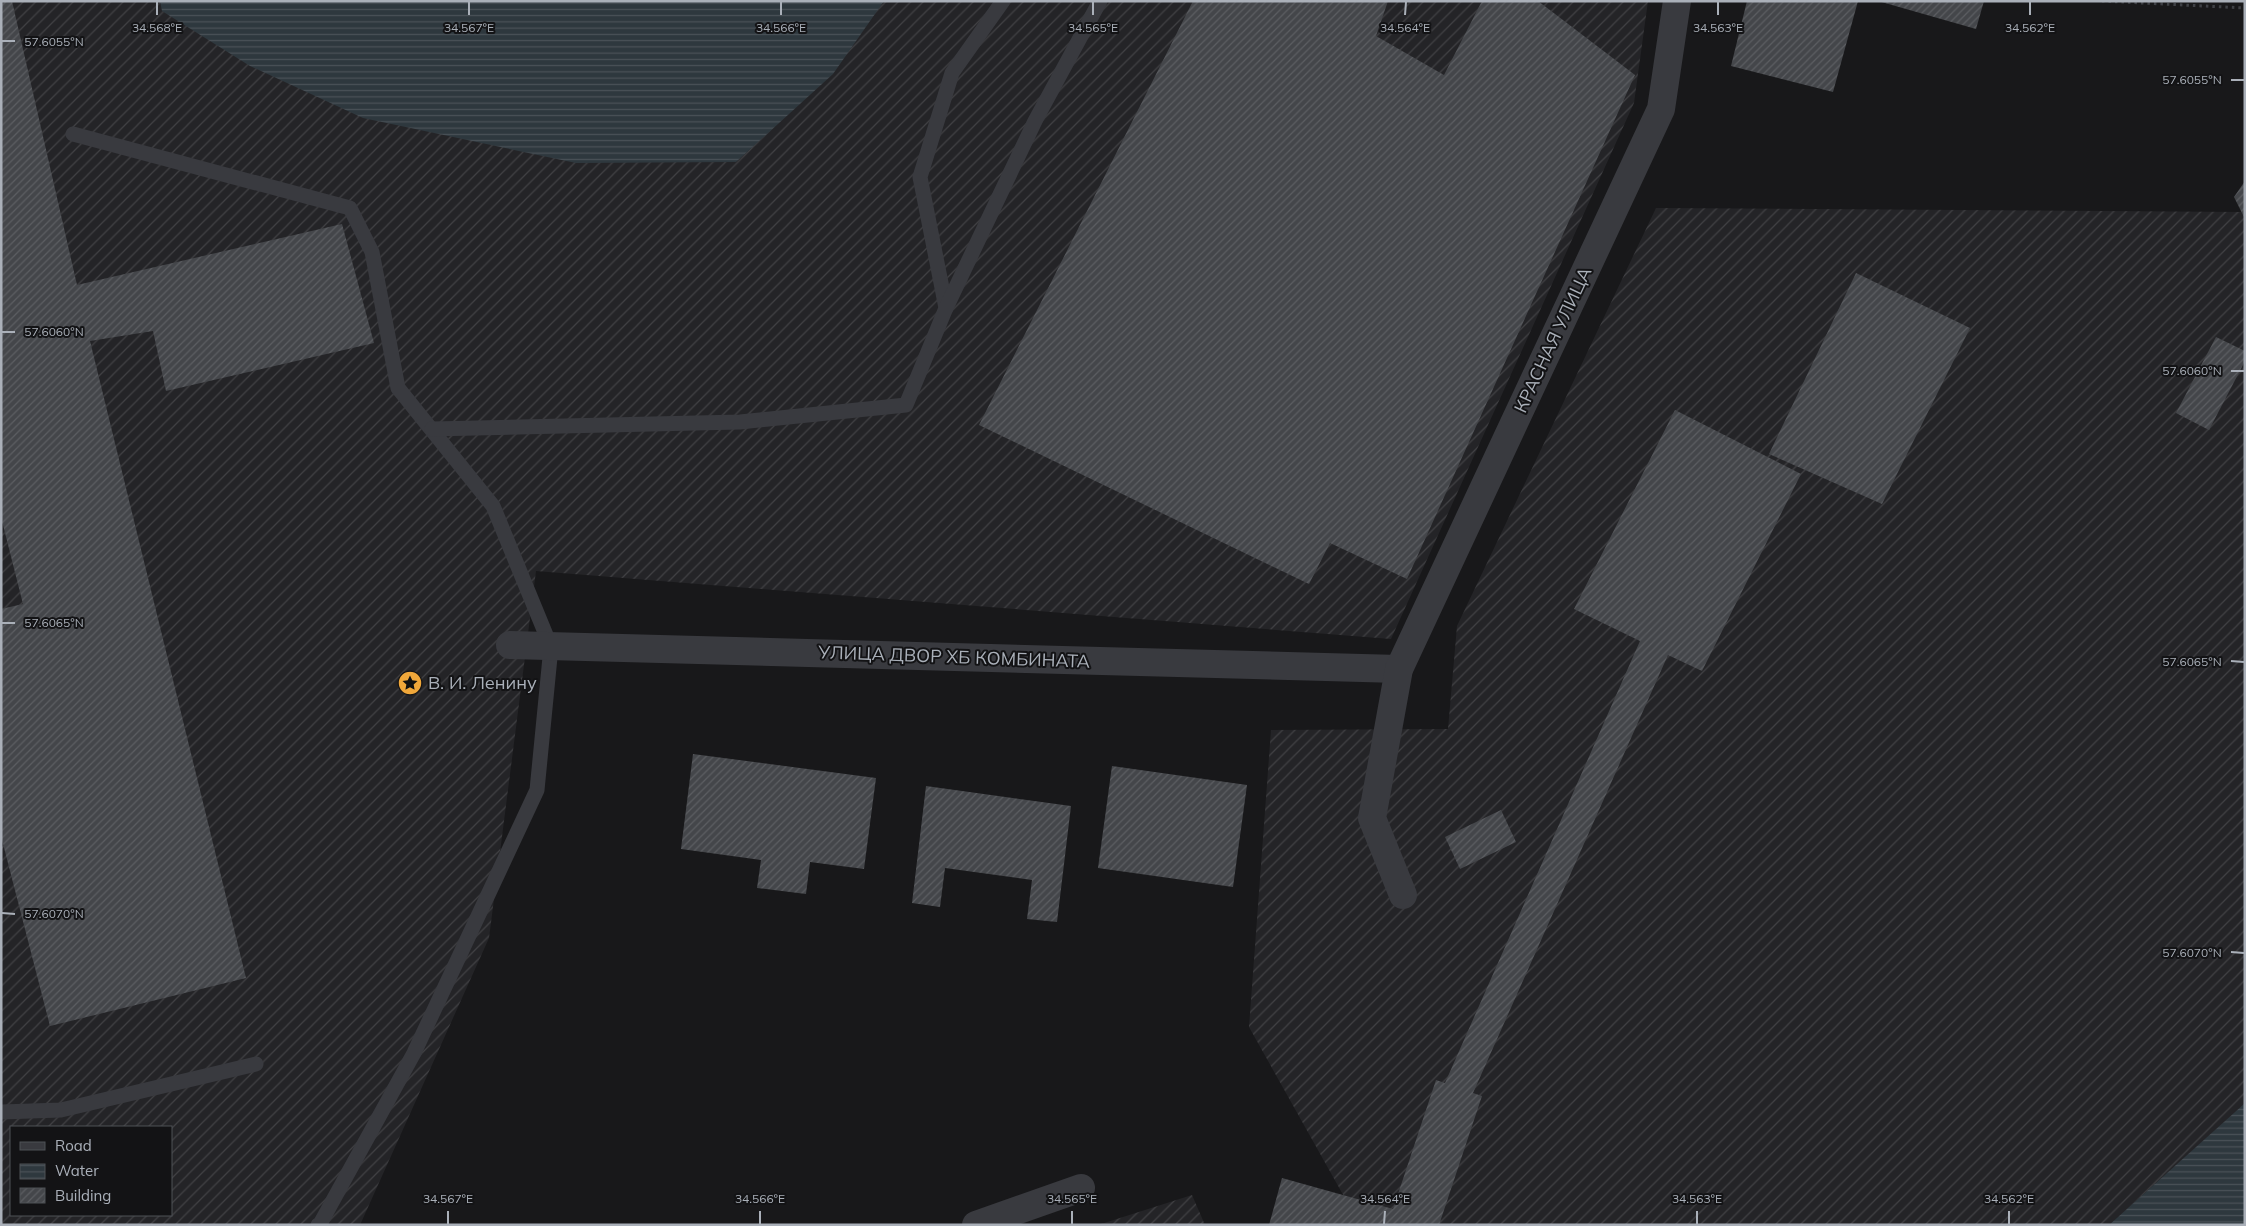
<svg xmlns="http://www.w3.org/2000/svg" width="2246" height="1226" font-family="Mulish,sans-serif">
  <defs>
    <pattern id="industrial-furrows" width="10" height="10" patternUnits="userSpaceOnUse" patternTransform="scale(1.25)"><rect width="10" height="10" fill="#242427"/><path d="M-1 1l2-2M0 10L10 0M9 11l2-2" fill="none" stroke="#414144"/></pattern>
    <pattern id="water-rules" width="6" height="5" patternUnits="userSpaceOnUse" patternTransform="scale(1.25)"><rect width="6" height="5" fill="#2e383e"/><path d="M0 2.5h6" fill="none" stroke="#4a5258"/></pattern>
    <pattern id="building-hatch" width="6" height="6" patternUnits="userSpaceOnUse" patternTransform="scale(1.25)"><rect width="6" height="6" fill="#44464a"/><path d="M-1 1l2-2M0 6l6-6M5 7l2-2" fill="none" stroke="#5c5e62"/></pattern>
  </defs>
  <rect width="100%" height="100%" fill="#18181a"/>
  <!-- industrial -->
  <g fill="url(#industrial-furrows)" fill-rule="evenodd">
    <path d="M1,1H1648L1634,103L1391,639L536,571L489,938L360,1225H1ZM11,1127H171V1215H11Z"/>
    <polygon points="1656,208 2245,212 2245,1104 2109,1225 1360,1225 1249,1027 1271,730 1448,729 1457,626"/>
    <polygon points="1192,1195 1205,1225 1098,1225"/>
  </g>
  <!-- water -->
  <g fill="url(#water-rules)">
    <polygon points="160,1 884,1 833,74 736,162 576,163 363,118 250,66 162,11"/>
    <polygon points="2244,1104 2245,1225 2109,1225"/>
  </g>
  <!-- building -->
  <g fill="url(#building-hatch)">
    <polygon points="1,1 12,1 77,285 342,224 374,343 166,391 153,331 90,341 246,978 50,1026 1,836 1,609 23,604 1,517"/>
    <polygon points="1193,1 1388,1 1376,36 1444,75 1482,1 1538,1 1635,75 1407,579 1330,543 1309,584 979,425"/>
    <polygon points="1747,1 1858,1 1833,92 1731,66"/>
    <polygon points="1878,1 1984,1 1976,29"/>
    <polygon points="2245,181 2245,219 2234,197"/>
    <polygon points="1856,273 1970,328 1882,504 1769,454"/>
    <polygon points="2216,337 2245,351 2245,361 2209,430 2176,413"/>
    <polygon points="1675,410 1801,474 1702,671 1668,655 1473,1093 1482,1096 1439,1225 1269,1225 1282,1178 1393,1209 1436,1080 1445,1083 1640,641 1574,609"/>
    <polygon points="693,754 876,778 864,869 810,862 806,894 757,888 761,860 681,849"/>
    <polygon points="1112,766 1247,785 1233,887 1098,868"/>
    <polygon points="926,786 1071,806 1057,922 1027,919 1032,880 945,868 940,907 912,903"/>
    <polygon points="1501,810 1516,842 1460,869 1445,837"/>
  </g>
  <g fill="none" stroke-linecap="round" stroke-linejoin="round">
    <!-- path -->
    <polyline stroke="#3f4146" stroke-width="3" stroke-dasharray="2.5 4" stroke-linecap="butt" points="2102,1 2245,8"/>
    <!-- lane -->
    <g stroke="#393a3f" stroke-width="15">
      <polyline points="73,134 350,208 372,252 398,388 493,506 551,647 537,790 414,1053 320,1224 318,1225"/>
      <polyline points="946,308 920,177 952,73 1003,1"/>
      <polyline points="432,429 740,422 906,405 946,308 1035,121 1100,1"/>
      <polyline points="1,1112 61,1110 256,1064"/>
    </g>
    <!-- street -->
    <g stroke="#393a3f" stroke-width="28">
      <polyline points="510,645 1399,669"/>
      <polyline points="1403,895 1372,818 1399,669 1661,109 1677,1"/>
      <polyline points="976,1225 1081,1188"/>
    </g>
  </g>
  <!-- ticks -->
  <path fill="none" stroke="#aab0b9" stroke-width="2" d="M157,15V2M469,15V2M781,15V2M1093,15V2M1405,15L1406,2M1718,15V2M2030,15V2M2,41H15M2231,80H2244M2,332H15M2231,371H2244M2,623H15M2231,661L2244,662M2,913L15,914M2231,952L2244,953M448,1224V1211M760,1224V1211M1072,1224V1211M1384,1224L1385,1211M1697,1224V1211M2009,1224V1211"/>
  <!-- icons -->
  <defs>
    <g id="sight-disc" transform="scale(1.25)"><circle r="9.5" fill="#f0a73a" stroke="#131315"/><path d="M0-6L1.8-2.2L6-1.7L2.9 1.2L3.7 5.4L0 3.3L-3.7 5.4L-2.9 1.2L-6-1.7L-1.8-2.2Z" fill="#111"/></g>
  </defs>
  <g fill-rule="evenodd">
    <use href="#sight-disc" x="410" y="683"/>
  </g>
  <g text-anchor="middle" stroke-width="4" stroke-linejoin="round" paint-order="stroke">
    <!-- street labels -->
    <g font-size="18" fill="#aab0b9" stroke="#131315">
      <text transform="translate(1553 340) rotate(-65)" y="6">КРАСНАЯ УЛИЦА</text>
      <text transform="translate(954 657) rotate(2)" y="6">УЛИЦА ДВОР ХБ КОМБИНАТА</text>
    </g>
    <!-- poi labels -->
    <g font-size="18" fill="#aab0b9" stroke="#131315" text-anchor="start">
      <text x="428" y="689">В. И. Ленину</text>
    </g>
  </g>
  <g font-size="12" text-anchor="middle" fill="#aab0b9" stroke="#131315" stroke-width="4" stroke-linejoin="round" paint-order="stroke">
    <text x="157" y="32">34.568°E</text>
    <text x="469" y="32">34.567°E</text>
    <text x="781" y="32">34.566°E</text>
    <text x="1093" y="32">34.565°E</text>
    <text x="1405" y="32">34.564°E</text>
    <text x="1718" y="32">34.563°E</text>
    <text x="2030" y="32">34.562°E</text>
    <text x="54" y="46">57.6055°N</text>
    <text x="2192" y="84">57.6055°N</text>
    <text x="54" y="336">57.6060°N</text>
    <text x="2192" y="375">57.6060°N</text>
    <text x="54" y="627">57.6065°N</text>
    <text x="2192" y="666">57.6065°N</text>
    <text x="54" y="918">57.6070°N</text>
    <text x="2192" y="957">57.6070°N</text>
    <text x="448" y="1203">34.567°E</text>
    <text x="760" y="1203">34.566°E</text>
    <text x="1072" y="1203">34.565°E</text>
    <text x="1385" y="1203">34.564°E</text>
    <text x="1697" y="1203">34.563°E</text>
    <text x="2009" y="1203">34.562°E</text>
  </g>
  <!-- border -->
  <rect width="2246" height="1226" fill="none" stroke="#aab0b9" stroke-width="5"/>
  <!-- legend -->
  <rect x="10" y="1126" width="162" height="90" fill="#131315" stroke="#4f5257"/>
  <rect x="20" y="1142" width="25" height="8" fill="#393a3f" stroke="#4f5257"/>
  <text x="55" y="1151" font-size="15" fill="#aab0b9">Road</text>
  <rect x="20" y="1164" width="25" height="15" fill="url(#water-rules)" stroke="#4f5257"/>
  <text x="55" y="1176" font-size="15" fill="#aab0b9">Water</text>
  <rect x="20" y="1188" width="25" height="15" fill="url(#building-hatch)" stroke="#4f5257"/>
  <text x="55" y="1201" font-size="15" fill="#aab0b9">Building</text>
</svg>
